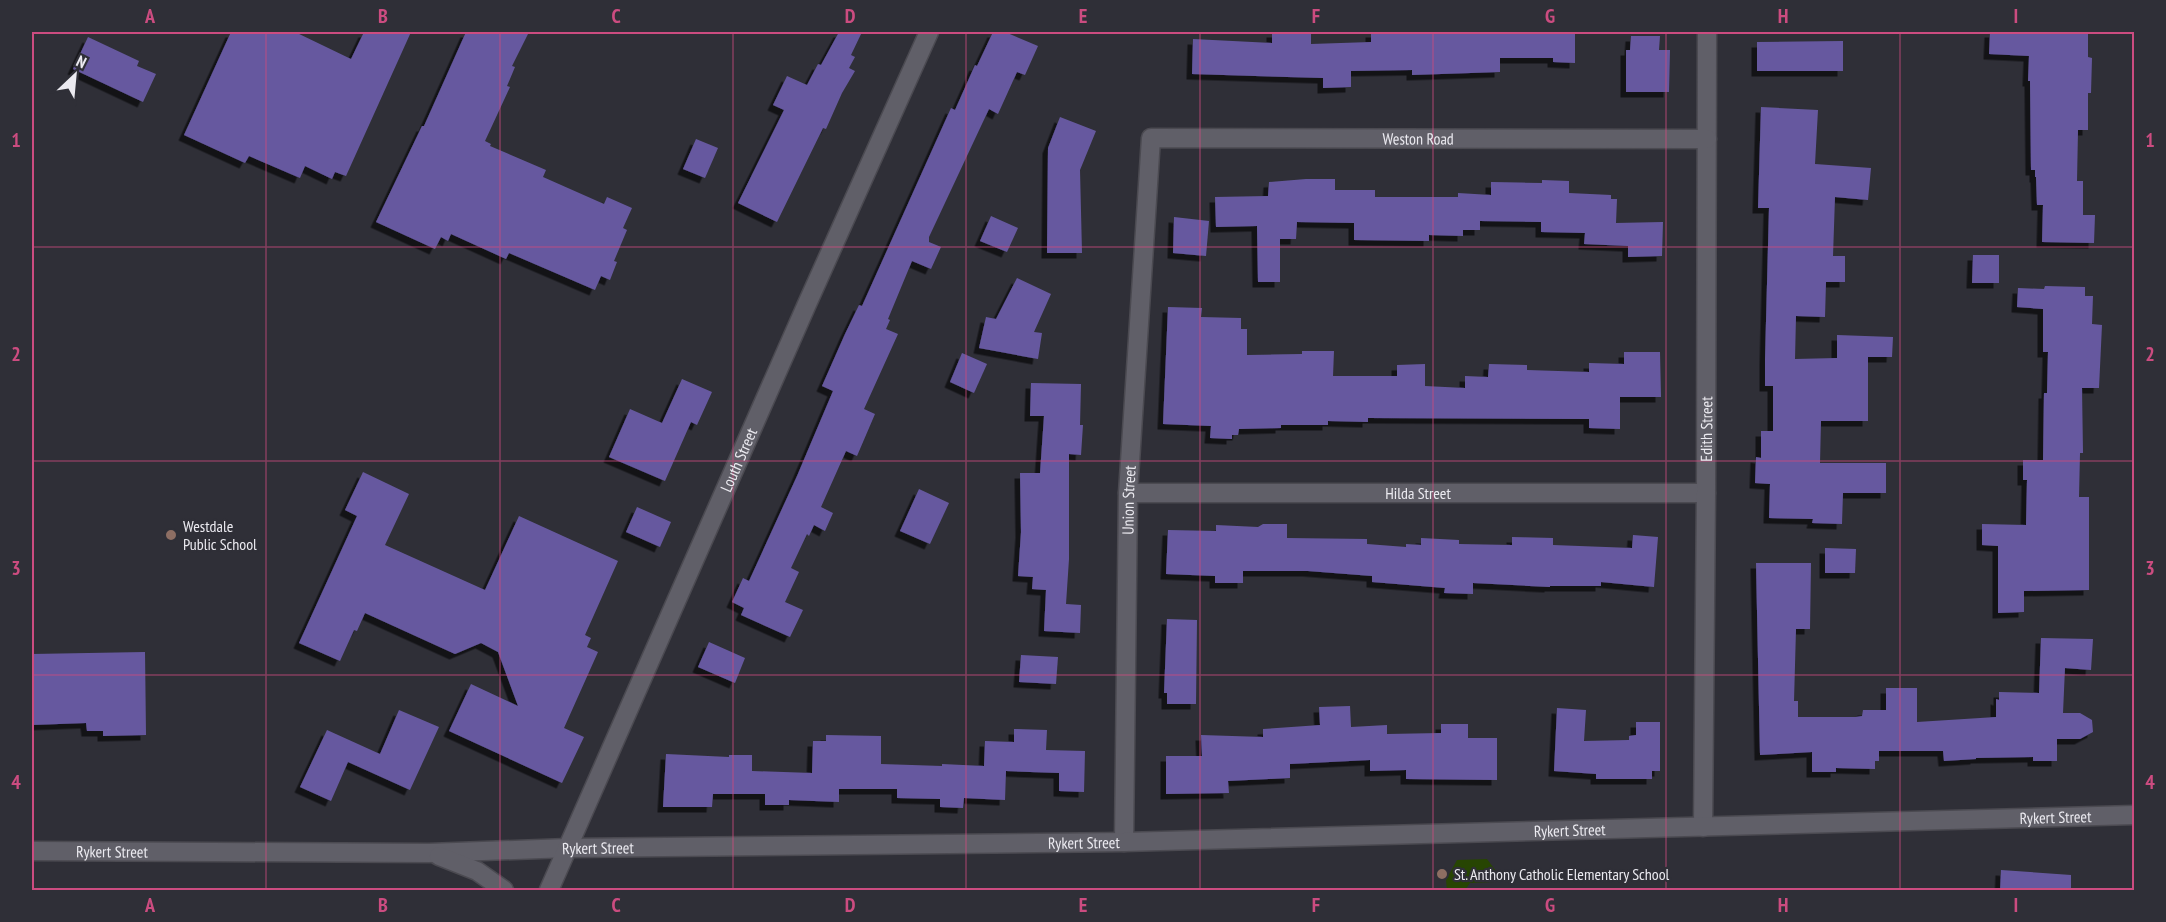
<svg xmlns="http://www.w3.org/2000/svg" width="2166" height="922" font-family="'PT Sans Narrow',sans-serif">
  <defs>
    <filter id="shadow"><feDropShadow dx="-5.5" dy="5.5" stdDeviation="0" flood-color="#0009"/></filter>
  </defs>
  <rect width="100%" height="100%" fill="#2f2f37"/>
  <!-- green -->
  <polygon fill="#274503" points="1487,859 1496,871 1494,882 1470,883 1465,890 1447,890 1446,880 1457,860"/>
  <!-- building -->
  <g fill="#66599f" filter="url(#shadow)">
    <polygon points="231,32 295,32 351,59 364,32 411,32 346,176 335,172 332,179 305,166 300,178 249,156 245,163 184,135"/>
    <polygon points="466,32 529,32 512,66 515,67 507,86 510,87 485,141 491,144 490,146 546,170 543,177 604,204 607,197 632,208 623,228 627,230 614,261 617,262 610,280 601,276 595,290 509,253 506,259 451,234 448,241 441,237 435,249 376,222 422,126 424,126"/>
    <polygon points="839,32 862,32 851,55 855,57 849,68 855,71 842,93 826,129 823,128 777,222 738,203 784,110 773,105 787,76 807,85 818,64 821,65"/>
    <polygon points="993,32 1005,32 1038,46 1025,75 1017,72 998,114 989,109 929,237 929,242 941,247 931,269 912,261 888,319 890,320 886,329 898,334 864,409 875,414 857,456 846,451 821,507 833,513 825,531 814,525 809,536 807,534 791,568 799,572 785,602 803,610 790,637 741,615 744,608 732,602 743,578 749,581 797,476 833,391 822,386 845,334 859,305 862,306 951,108 955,110 975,65 977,66"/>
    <polygon points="1272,32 1311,32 1311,44 1371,42 1371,32 1575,32 1575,63 1553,62 1553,58 1500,58 1500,72 1412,75 1412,70 1351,71 1351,87 1323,88 1323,78 1192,74 1193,39 1272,43"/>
    <polygon points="1990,32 2088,32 2088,57 2092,58 2091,93 2088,93 2088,130 2078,130 2077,181 2083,181 2083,215 2095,215 2094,243 2042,242 2043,205 2037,205 2036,177 2035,177 2035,170 2031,170 2030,81 2028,81 2029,56 1989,54"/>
    <polygon points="1631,36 1660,36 1659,50 1670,50 1669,92 1626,92 1626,50 1630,50"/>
    <polygon points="88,37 139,61 137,66 156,74 143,102 73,69"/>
    <polygon points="1843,41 1843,71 1757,71 1757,42"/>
    <polygon points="1761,107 1818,110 1815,164 1871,168 1868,200 1835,197 1833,256 1845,256 1845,282 1826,282 1825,317 1796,316 1795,359 1837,358 1837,335 1893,337 1892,357 1868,357 1868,421 1821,421 1820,463 1886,463 1886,493 1843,493 1842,524 1812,523 1813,519 1769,518 1770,484 1755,483 1756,457 1761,458 1761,431 1773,431 1773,386 1765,386 1765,360 1769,208 1758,208"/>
    <polygon points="1060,117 1096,131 1080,170 1082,253 1047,253 1048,148"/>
    <polygon points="696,139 718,148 705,178 683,169"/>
    <polygon points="1306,179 1335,179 1335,190 1375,190 1375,197 1458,197 1458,193 1491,195 1491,182 1542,183 1542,180 1569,181 1569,193 1611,195 1611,199 1617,199 1616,223 1663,222 1662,256 1628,257 1628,246 1584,244 1585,233 1541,232 1541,222 1480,221 1480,230 1463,230 1463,236 1429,235 1429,241 1354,240 1354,223 1297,222 1296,239 1280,239 1280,282 1258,282 1257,226 1216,227 1215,197 1268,196 1269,182"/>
    <polygon points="991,216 1018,228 1007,252 980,241"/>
    <polygon points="1174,217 1209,221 1206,256 1173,253"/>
    <polygon points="1973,255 1999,255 1999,283 1972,283"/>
    <polygon points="1017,278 1051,294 1034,332 1042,333 1038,359 979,348 986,317 996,319"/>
    <polygon points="2045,286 2085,287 2085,296 2093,296 2092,324 2102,325 2099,388 2082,388 2083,453 2080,453 2079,497 2089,497 2089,590 2024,591 2024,612 1998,613 1998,546 1982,545 1982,524 2026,525 2027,480 2023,480 2023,460 2043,460 2044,393 2047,393 2048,352 2043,352 2043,309 2017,307 2018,288 2044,289"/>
    <polygon points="1168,307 1202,308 1201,317 1241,318 1241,329 1247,329 1247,355 1302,354 1302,351 1334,351 1333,376 1397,376 1397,365 1425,364 1425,386 1465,388 1465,376 1488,377 1489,364 1527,365 1527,370 1589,372 1589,363 1624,364 1624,352 1660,352 1661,397 1620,397 1620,429 1589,428 1589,419 1368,418 1368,422 1328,421 1328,425 1281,425 1281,428 1239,429 1238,435 1232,435 1232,439 1210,438 1211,426 1163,424"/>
    <polygon points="962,353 987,364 974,393 950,382"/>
    <polygon points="682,379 712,392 697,425 691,422 665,481 609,457 630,409 662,423"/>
    <polygon points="1031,383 1081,384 1080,425 1083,425 1081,455 1069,454 1069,559 1066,604 1081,605 1080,633 1044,631 1046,590 1032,589 1033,577 1018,576 1021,532 1020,473 1040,473 1044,416 1030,416"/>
    <polygon points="363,472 409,494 385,545 485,590 519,516 618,561 585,635 591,638 587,647 598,652 564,728 584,737 562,783 449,731 471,684 518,706 498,652 481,643 455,654 365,613 357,631 354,630 340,661 299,643 357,516 345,510"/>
    <polygon points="919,489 949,503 930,544 900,531"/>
    <polygon points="637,507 671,522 660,547 626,532"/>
    <polygon points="1263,524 1287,524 1287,538 1367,539 1367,544 1406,547 1406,544 1421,545 1421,538 1459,540 1459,544 1512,545 1512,537 1553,538 1553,545 1632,548 1633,535 1658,537 1654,587 1601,582 1601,586 1550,586 1550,587 1473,583 1473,594 1444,593 1445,588 1372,582 1372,576 1308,571 1243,571 1243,583 1215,583 1215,576 1166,574 1168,530 1216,531 1216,525 1258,527"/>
    <polygon points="1825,548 1856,549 1855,573 1825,573"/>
    <polygon points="1756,563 1811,563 1810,629 1796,629 1794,701 1798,701 1798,717 1856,717 1862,716 1863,710 1886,710 1886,688 1917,688 1917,722 1996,717 1996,699 1999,700 1999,692 2039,693 2041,638 2093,639 2091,670 2065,668 2063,713 2080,713 2092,720 2093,732 2080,739 2057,739 2057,761 2033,761 2033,757 1976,758 1976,759 1944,761 1943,751 1879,751 1879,761 1875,761 1875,769 1836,768 1836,772 1812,772 1812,752 1760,755"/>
    <polygon points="1167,619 1197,620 1196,704 1167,704 1167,693 1164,693"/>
    <polygon points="709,642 745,658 735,683 698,667"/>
    <polygon points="145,652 146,735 103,736 103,731 87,731 86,723 32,725 32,654"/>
    <polygon points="1021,655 1058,657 1056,684 1019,682"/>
    <polygon points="1350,706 1351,727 1387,725 1387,734 1441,733 1441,724 1468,724 1468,738 1497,738 1497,780 1406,779 1406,770 1370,771 1370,760 1290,764 1290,778 1228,781 1229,793 1166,794 1166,756 1202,756 1201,735 1263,737 1263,729 1320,725 1319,707"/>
    <polygon points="1557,708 1586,710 1584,741 1629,740 1629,736 1636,735 1636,722 1660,722 1660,771 1652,771 1652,779 1596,779 1596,774 1554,771"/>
    <polygon points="399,710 439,727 410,790 348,762 331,801 300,787 327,730 380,754"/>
    <polygon points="1014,729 1047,730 1046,750 1085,751 1084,792 1059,791 1059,773 1006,771 1005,800 964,798 963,808 940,807 940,799 897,798 897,789 839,789 839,802 789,800 789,805 765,805 765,794 713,794 712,807 663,807 666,754 729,757 729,755 752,755 752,771 812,773 813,741 826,741 826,735 881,736 881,764 942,766 942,764 984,766 985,741 1014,742"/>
    <polygon points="2001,870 2071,875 2071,891 2000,891"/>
  </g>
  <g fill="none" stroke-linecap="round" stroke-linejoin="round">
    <!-- street casing -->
    <g stroke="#4b4a51" stroke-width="21">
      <g id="street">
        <path id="s1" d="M1128,493H1706"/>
        <path id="s2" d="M1703,827L1706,493L1707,32"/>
        <path id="s3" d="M1124,842L1128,493L1151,138L1707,139"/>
      </g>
    </g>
    <!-- secondary casing -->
    <g stroke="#4b4a51" stroke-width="21">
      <g id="secondary">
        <path id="s4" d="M32,851L429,853L568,848L1124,842L2134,815"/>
        <polyline points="439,856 477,871 504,890"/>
        <path id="s5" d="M549,890L807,304L929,32"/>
      </g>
    </g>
    <!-- street -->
    <use href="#street" stroke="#605f68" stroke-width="18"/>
    <!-- secondary -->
    <use href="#secondary" stroke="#605f68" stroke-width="18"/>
  </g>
  <!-- grid -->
  <path fill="none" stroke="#cc4c80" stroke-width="1.5" stroke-opacity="0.55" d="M266,32V890M500,32V890M733,32V890M966,32V890M1200,32V890M1433,32V890M1666,32V890M1900,32V890M32,247H2134M32,461H2134M32,675H2134"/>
  <!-- markers -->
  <g fill="#8d6e63" stroke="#2f2f37" stroke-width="2">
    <circle cx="171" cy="535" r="6"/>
    <circle cx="1442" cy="874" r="6"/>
  </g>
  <g text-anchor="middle" stroke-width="4.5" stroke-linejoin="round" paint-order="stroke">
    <!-- street labels -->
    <g font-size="16" fill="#ebeaf0" stroke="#2f2f37">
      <text dy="6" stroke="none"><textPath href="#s3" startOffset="972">Weston Road</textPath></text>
      <text dy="6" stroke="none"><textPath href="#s2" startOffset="398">Edith Street</textPath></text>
      <text dy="6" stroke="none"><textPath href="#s5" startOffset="470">Louth Street</textPath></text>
      <text dy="6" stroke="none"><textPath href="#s1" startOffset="290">Hilda Street</textPath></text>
      <text dy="6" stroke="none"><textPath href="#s3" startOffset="342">Union Street</textPath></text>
      <text dy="6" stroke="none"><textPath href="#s4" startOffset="2024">Rykert Street</textPath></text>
      <text dy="6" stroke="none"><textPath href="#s4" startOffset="1538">Rykert Street</textPath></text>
      <text dy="6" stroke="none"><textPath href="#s4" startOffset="1052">Rykert Street</textPath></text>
      <text dy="6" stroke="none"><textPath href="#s4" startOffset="566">Rykert Street</textPath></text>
      <text dy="6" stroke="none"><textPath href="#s4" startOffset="80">Rykert Street</textPath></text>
    </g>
    <!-- poi labels -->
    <g font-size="16" fill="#ebeaf0" stroke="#2f2f37" text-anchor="start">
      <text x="183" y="532">Westdale<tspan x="183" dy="18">Public School</tspan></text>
      <text x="1454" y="880">St. Anthony Catholic Elementary School</text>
    </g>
  </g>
  <!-- border -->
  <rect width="2166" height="922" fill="none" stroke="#2f2f37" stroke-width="66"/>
  <!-- north arrow -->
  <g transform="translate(75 75) rotate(26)" stroke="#2f2f37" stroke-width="4.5" paint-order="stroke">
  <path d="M0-4.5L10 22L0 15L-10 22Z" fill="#ebeaf0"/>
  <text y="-9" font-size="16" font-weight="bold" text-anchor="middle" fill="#ebeaf0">N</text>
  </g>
  <rect x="33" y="33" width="2100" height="856" fill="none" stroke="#cc4c80" stroke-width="2"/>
  <g font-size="20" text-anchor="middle" font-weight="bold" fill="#cc4c80">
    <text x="150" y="23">A</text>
    <text x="383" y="23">B</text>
    <text x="616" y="23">C</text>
    <text x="850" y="23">D</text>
    <text x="1083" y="23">E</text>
    <text x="1316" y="23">F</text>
    <text x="1550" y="23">G</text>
    <text x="1783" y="23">H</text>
    <text x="2016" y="23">I</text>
    <text x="16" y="147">1</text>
    <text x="2150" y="147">1</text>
    <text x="16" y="361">2</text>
    <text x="2150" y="361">2</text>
    <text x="16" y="575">3</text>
    <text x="2150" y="575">3</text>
    <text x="16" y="789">4</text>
    <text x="2150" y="789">4</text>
    <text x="150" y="912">A</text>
    <text x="383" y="912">B</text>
    <text x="616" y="912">C</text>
    <text x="850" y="912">D</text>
    <text x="1083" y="912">E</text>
    <text x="1316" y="912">F</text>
    <text x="1550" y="912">G</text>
    <text x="1783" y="912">H</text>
    <text x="2016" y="912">I</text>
  </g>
</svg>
